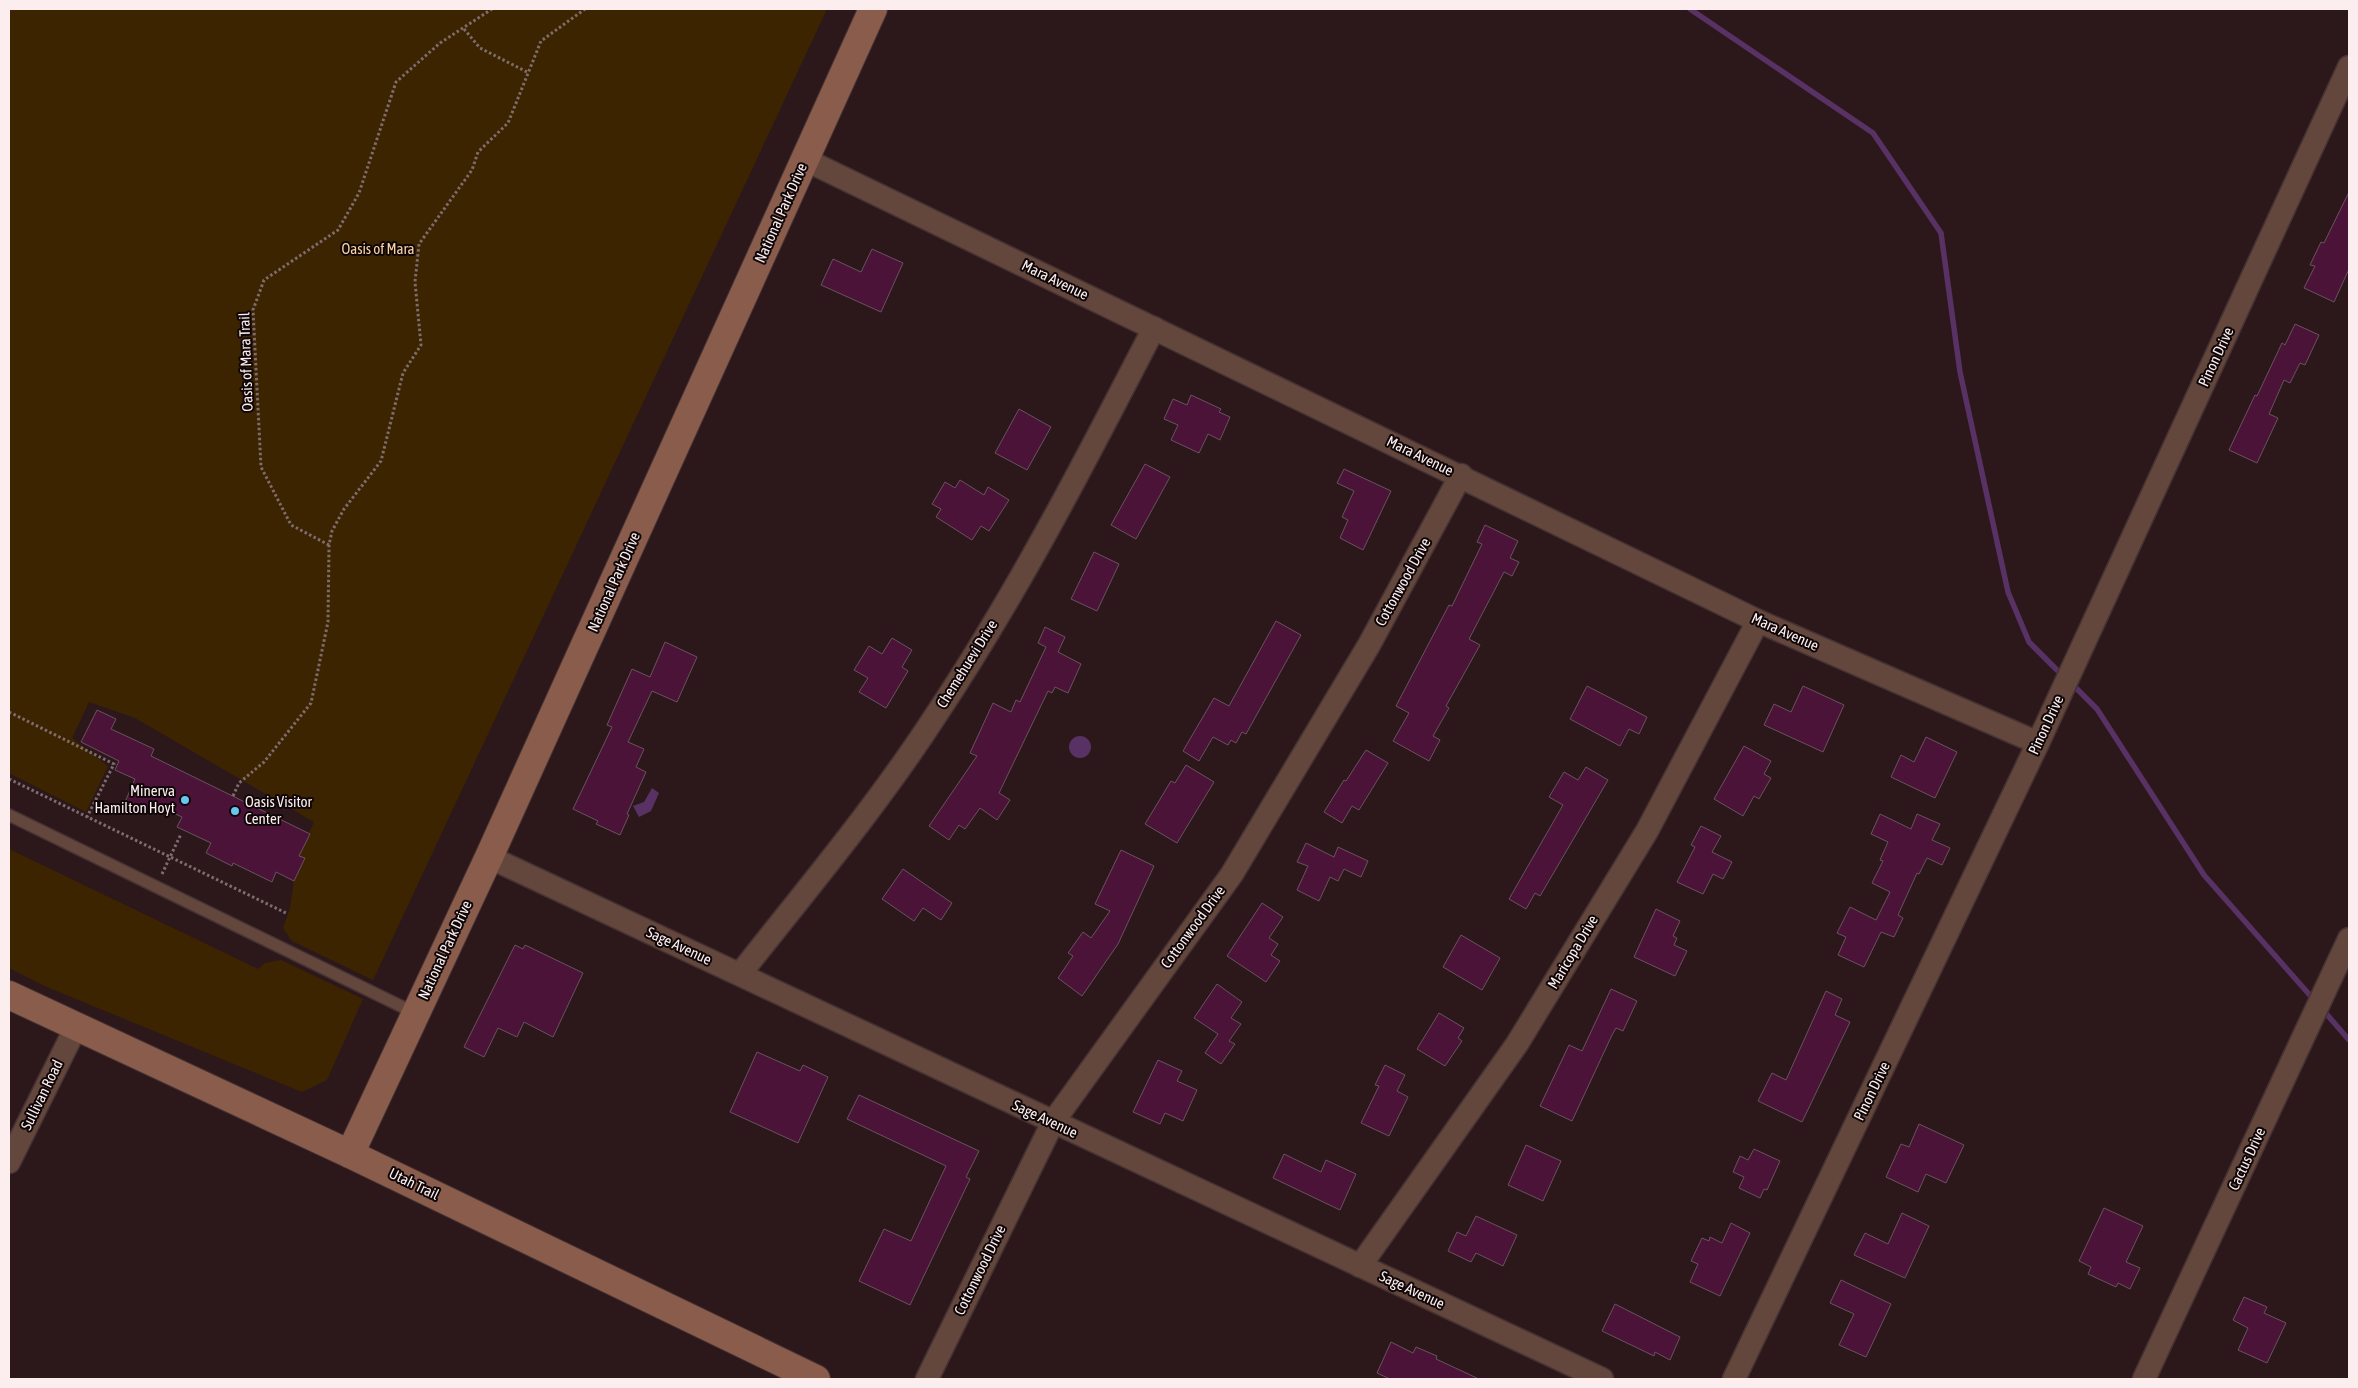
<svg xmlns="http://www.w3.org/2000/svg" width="2358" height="1388" font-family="'Asap Condensed',sans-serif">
  <rect width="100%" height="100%" fill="#2c181a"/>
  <!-- green -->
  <g fill="#3d2400">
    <polygon points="9,9 827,9 373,980 292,941 283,928 290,908 294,881 304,859 299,856 314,822 135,718 89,702 72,738 108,766 86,812 9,773"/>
    <polygon points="9,849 258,969 265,963 281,960 363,999 327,1080 302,1092 47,987 9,968"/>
  </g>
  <!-- water -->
  <g fill="#583165">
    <circle cx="1080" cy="747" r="11"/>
    <polygon points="652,788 659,793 651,811 639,817 633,806 644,802"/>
  </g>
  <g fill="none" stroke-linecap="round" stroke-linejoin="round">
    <!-- stream -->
    <g stroke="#583165" stroke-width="5.5">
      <polyline points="1690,9 1873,133 1941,233 1960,372 2008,592 2029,642 2063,676"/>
      <polyline points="2072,684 2097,709 2204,875 2315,1001"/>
      <polyline points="2323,1010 2349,1040"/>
    </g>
  </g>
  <!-- building -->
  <g fill="#4c1338" stroke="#68535e">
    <polygon points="2349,192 2349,269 2334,302 2304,288 2315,266 2310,265 2321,242 2324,243"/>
    <polygon points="872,249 903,263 881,312 821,285 833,259 861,272"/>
    <polygon points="2295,324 2319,335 2305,365 2300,363 2290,383 2284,380 2269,414 2278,418 2257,463 2229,450 2255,395 2257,396 2282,343 2285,345"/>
    <polygon points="1191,395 1221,409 1219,412 1230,417 1220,440 1208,434 1199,453 1171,440 1178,425 1164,419 1173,399 1187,405"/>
    <polygon points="1019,409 1051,427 1027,470 995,453"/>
    <polygon points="1145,464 1170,477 1136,539 1111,525"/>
    <polygon points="1344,469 1391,491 1363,550 1340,538 1348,520 1342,517 1354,491 1337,483"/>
    <polygon points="960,480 984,495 988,487 1009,500 989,531 981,526 972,540 936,517 941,509 932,504 945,482 955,488"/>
    <polygon points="1485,525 1518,541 1510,558 1519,562 1512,576 1504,572 1469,639 1480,645 1446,706 1449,708 1433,736 1440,740 1429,761 1393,741 1409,713 1396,706 1449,605 1452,606 1482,544 1477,542"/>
    <polygon points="1094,552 1119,564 1097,611 1071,599"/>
    <polygon points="1276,621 1301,635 1246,734 1242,732 1236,743 1231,740 1228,745 1213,737 1199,761 1183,751 1214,698 1229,706"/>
    <polygon points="1045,627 1065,637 1058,652 1081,664 1068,693 1055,687 1052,693 1048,691 999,793 1010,800 997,820 980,808 965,829 959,825 949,840 929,826 977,756 970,753 993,703 1011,712 1016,700 1020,702 1046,647 1038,643"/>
    <polygon points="892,638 912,650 902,667 908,671 886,708 859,692 868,678 854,670 869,646 882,654"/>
    <polygon points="665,642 697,657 677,702 652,691 628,742 644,749 636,767 646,772 627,814 629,815 620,835 596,824 598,821 573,809 612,727 607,725 632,669 650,677"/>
    <polygon points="1587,686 1647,717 1639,734 1629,729 1620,746 1570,719"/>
    <polygon points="1803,686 1844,705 1823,752 1764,725 1774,704 1791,712"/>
    <polygon points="97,710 116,719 111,729 154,749 151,756 310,834 299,856 305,858 294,881 276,872 272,882 233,863 232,866 206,853 211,843 177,827 182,817 150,802 146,812 125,802 135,779 115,770 119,761 81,742"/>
    <polygon points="1926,737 1957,752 1935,798 1891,777 1901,755 1914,762"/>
    <polygon points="1744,746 1771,761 1764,774 1771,778 1759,799 1754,796 1743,816 1714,799"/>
    <polygon points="1366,750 1388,763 1359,810 1352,806 1342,823 1324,812 1344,780 1346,781"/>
    <polygon points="1186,765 1214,782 1177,843 1145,824 1171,781 1175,783"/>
    <polygon points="1586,767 1608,780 1540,896 1535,893 1526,909 1509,899 1563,805 1549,797 1564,772 1578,780"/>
    <polygon points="1880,814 1911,829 1917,814 1940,824 1932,840 1950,848 1942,865 1927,858 1919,874 1917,873 1898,915 1903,918 1894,937 1881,932 1864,967 1838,955 1846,937 1837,933 1850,907 1876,920 1890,892 1872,883 1883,861 1880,860 1888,842 1871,834"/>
    <polygon points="1701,826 1721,836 1712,852 1732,862 1723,879 1713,874 1703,894 1677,882 1695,847 1691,845"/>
    <polygon points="1306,843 1334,857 1338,847 1368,861 1361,877 1344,869 1338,881 1330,877 1319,901 1297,890 1308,866 1297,862"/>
    <polygon points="1121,850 1154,866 1118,944 1082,996 1058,978 1073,956 1068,953 1083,932 1091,938 1110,911 1095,904"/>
    <polygon points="903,869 952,903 941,920 923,908 914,921 882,899"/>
    <polygon points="1262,903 1283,917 1269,938 1278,944 1271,955 1280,961 1266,982 1227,956"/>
    <polygon points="1656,909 1680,921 1673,936 1677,938 1674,945 1687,951 1675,976 1634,957"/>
    <polygon points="1461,935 1500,958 1482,990 1443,967"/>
    <polygon points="515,945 523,949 525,945 583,973 553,1037 524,1022 517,1037 498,1028 484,1057 464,1047"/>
    <polygon points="1217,984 1242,1002 1231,1018 1241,1024 1229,1041 1235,1044 1221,1064 1205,1053 1218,1034 1194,1018"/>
    <polygon points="1611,989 1637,1001 1623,1031 1616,1028 1612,1035 1572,1121 1540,1106 1569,1045 1582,1051"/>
    <polygon points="1826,991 1842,999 1835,1015 1850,1022 1802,1122 1758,1101 1772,1073 1786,1080"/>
    <polygon points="1439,1013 1464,1028 1458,1038 1462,1041 1445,1066 1417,1049"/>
    <polygon points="757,1052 800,1071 803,1065 828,1077 798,1143 730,1112"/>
    <polygon points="1158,1060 1182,1071 1177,1081 1197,1090 1183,1121 1165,1113 1160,1124 1133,1112"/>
    <polygon points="1385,1065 1405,1075 1397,1091 1408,1097 1389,1136 1361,1123 1379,1086 1375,1085"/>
    <polygon points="859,1095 979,1151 966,1177 970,1179 910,1305 859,1281 884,1229 911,1241 946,1166 847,1119"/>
    <polygon points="1919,1124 1964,1145 1946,1183 1926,1174 1918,1192 1886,1177 1901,1144 1909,1147"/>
    <polygon points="1526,1145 1561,1161 1543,1201 1508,1185"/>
    <polygon points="1754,1149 1780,1161 1767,1190 1764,1189 1760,1198 1739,1188 1744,1177 1733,1172 1740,1156 1748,1160"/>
    <polygon points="1284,1154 1321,1172 1326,1160 1356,1174 1340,1210 1273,1178"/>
    <polygon points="2104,1208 2143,1226 2126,1262 2140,1268 2130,1289 2118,1283 2116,1287 2088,1274 2091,1267 2079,1261"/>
    <polygon points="1902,1213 1929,1226 1905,1278 1854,1255 1865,1233 1888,1244"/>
    <polygon points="1476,1216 1517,1235 1503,1266 1476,1253 1471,1262 1448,1251 1457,1232 1466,1236"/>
    <polygon points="1731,1223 1750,1233 1720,1296 1690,1282 1698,1264 1691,1261 1702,1238 1709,1241 1710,1237 1722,1243"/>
    <polygon points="1841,1280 1891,1304 1866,1357 1839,1345 1854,1314 1830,1303"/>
    <polygon points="2244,1297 2267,1307 2264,1313 2286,1323 2267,1363 2238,1350 2248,1328 2233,1320"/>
    <polygon points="1615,1304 1680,1337 1670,1360 1655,1352 1654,1356 1602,1331"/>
    <polygon points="1391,1342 1413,1353 1416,1347 1437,1356 1436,1359 1479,1379 1390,1379 1377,1373"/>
  </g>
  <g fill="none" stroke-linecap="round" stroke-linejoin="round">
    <!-- lane casing -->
    <g stroke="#453233" stroke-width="14">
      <polyline id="lane" points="9,815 415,1013"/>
    </g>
    <!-- street casing -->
    <g stroke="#453233" stroke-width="25">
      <g id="street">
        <polyline points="806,160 1758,621 2038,743"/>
        <polyline points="489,857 1602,1379"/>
        <path d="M740,974C807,889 877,806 936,715C1018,592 1086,460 1154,328"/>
        <polyline points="9,1162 76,1027"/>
        <polyline points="1360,1266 1517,1044 1647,831 1758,621"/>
        <polyline points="927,1379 1053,1122 1232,874 1369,645 1461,475"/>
        <polyline points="1734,1379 2038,743 2349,67"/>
        <polyline points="2144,1379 2349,939"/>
      </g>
    </g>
    <!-- secondary casing -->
    <g stroke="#453233" stroke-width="30">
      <g id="secondary">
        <polyline points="9,995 350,1154 816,1379"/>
        <polyline points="350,1154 489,857 873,9"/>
      </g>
    </g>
    <!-- path -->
    <g stroke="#7e6c6e" stroke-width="3" stroke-dasharray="2.5 2.5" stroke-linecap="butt">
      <polyline points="464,29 480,48 527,72"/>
      <polyline points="329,545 291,525 261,467 253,310 264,280 338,230 359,193 396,82 440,43 492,9"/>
      <polyline points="9,712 114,764 87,817"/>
      <polyline points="9,779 286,913"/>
      <polyline points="233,796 239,783 264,762 311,703 328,622 329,545 332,531 344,509 381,461 403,373 421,345 415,282 419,244 472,170 478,152 508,123 541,41 585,9"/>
      <polyline points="162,874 181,834"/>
    </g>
    <!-- lane -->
    <use href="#lane" stroke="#63463c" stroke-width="11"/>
    <!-- street -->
    <use href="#street" stroke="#63463c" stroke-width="22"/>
    <!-- secondary -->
    <use href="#secondary" stroke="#895c4b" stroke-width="28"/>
  </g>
  <!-- markers -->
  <g fill="#68c4f0" stroke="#0e0607" stroke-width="2">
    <circle cx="185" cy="800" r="5"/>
    <circle cx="235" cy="811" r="5"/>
  </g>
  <g text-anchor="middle" stroke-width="4" stroke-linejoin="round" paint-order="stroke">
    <!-- street labels -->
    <g font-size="15" fill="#fcedee" stroke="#0e0607">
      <text transform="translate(781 213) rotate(-66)" y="5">National Park Drive</text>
      <text transform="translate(1055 280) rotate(26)" y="5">Mara Avenue</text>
      <text transform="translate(2216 357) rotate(-65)" y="5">Pinon Drive</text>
      <text transform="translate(246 362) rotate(-92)" y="5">Oasis of Mara Trail</text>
      <text transform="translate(1420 456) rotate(26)" y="5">Mara Avenue</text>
      <text transform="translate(614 582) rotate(-66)" y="5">National Park Drive</text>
      <text transform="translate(1403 582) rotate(-61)" y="5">Cottonwood Drive</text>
      <text transform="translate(1785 632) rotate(24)" y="5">Mara Avenue</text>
      <text transform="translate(967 664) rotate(-58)" y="5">Chemehuevi Drive</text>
      <text transform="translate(2046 725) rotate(-65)" y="5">Pinon Drive</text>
      <text transform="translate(1193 927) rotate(-54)" y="5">Cottonwood Drive</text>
      <text transform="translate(679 946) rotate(25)" y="5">Sage Avenue</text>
      <text transform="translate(445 950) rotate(-65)" y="5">National Park Drive</text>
      <text transform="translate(1573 952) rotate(-59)" y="5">Maricopa Drive</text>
      <text transform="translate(1872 1091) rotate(-64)" y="5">Pinon Drive</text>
      <text transform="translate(42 1095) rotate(-64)" y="5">Sullivan Road</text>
      <text transform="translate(1045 1119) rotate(25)" y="5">Sage Avenue</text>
      <text transform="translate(2247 1159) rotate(-65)" y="5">Cactus Drive</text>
      <text transform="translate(414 1184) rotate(26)" y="5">Utah Trail</text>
      <text transform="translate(980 1270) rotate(-64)" y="5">Cottonwood Drive</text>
      <text transform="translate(1412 1290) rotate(25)" y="5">Sage Avenue</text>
    </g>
    <!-- park labels -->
    <g font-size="15" fill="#fbd1a3" stroke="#0e0607">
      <text x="378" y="254">Oasis of Mara</text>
    </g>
    <!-- poi labels -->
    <g font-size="15" fill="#fcedee" stroke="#0e0607" text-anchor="end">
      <text x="175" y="796">Minerva<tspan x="175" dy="17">Hamilton Hoyt</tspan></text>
      <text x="245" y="807" text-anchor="start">Oasis Visitor<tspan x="245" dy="17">Center</tspan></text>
    </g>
  </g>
  <!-- border -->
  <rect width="2358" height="1388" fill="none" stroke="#fcedee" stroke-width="20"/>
</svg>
